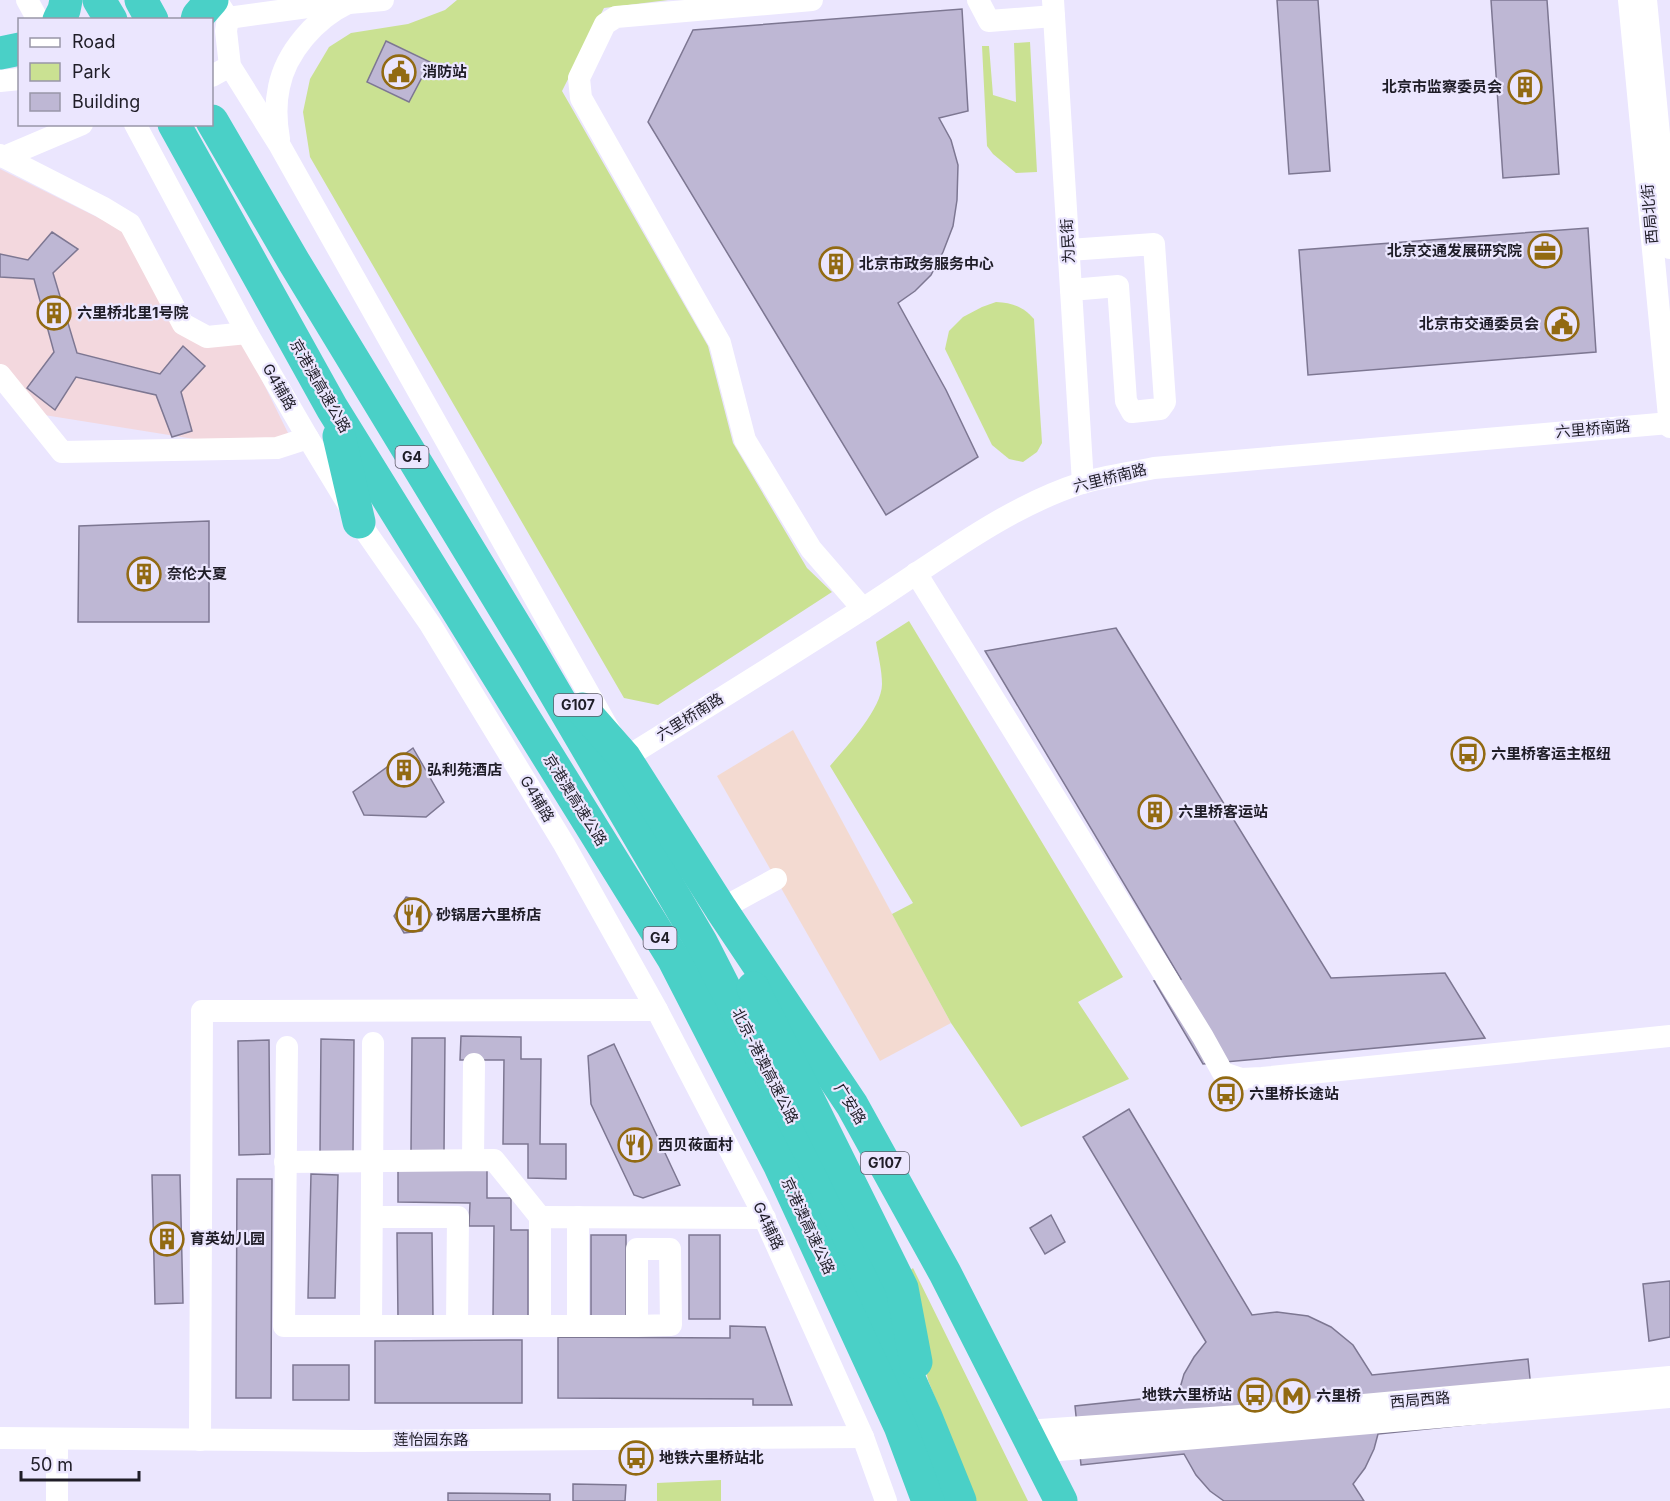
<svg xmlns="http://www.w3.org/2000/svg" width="1670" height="1501" font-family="Inter,'Noto Sans SC',sans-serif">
  <rect width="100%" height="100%" fill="#ebe6fe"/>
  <!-- commercial -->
  <polygon fill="#f3d8de" points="0,169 121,229 176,316 244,344 289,435 244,447 38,414 0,389"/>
  <!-- industrial -->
  <polygon fill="#f3dad1" points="793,730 951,1023 880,1061 717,776"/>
  <!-- green -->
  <g fill="#cae192">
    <polygon points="457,0 668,0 604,8 562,91 708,346 733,443 807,568 832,592 658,705 624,698 310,157 303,112 310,79 329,47 351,33 408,24 445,10"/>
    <polygon points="1030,42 1037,172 1016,173 993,154 987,146 982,46 989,46 993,95 1016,102 1014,43"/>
    <path d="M996,302C1012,303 1023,306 1034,319L1042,443L1037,452L1023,462L1009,459L992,445L945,349L949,331L963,317L982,307Z"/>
    <path d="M909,621L1123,977L1078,1002L1129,1079L1021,1127L951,1023L892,914L913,903L830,766C846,747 882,709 882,684C882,670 878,655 876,642Z"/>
    <polygon points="913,1268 1028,1501 976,1501 928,1380 912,1306 903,1276"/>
    <polygon points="721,1480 721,1501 657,1501 657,1483"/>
  </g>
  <!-- building -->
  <g fill="#beb7d4" stroke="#7d7792" stroke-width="1.5">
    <polygon points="1277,0 1318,0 1330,171 1289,174"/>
    <polygon points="1491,0 1547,0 1559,174 1503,178"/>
    <polygon points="962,9 968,111 939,118 951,140 958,165 957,200 953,226 943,252 931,275 915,291 898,303 946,390 978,457 886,515 648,122 693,30"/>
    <polygon points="386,41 430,62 409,102 367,82"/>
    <polygon points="1588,228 1596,352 1308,375 1299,250"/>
    <polygon points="52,232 78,249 53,273 77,353 160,374 183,346 205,366 181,392 192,431 172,437 156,395 76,377 55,410 27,388 54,352 34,279 0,277 0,254 28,260"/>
    <polygon points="209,521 209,622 78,622 79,526"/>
    <polygon points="1116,628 1331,978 1445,973 1485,1038 1203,1064 1154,981 1181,979 985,651"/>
    <polygon points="413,748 444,802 426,817 364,815 353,792"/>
    <polygon points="406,897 421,901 432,914 422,931 404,933 394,916"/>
    <polygon points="461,1036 521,1037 521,1059 541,1059 540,1144 566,1144 566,1179 528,1178 528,1144 503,1144 504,1060 460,1060"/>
    <polygon points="412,1038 445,1038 444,1151 411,1151"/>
    <polygon points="321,1039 354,1040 353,1153 320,1153"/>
    <polygon points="269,1040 270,1154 239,1155 238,1041"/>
    <polygon points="614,1044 680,1185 643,1198 634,1195 591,1104 588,1056"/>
    <polygon points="1129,1109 1252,1315 1277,1312 1308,1316 1331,1327 1353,1345 1372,1375 1528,1359 1534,1418 1378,1434 1374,1449 1365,1468 1353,1484 1364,1501 1224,1501 1210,1491 1196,1475 1184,1454 1081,1465 1075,1406 1178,1395 1184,1374 1194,1357 1206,1342 1083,1137"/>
    <polygon points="398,1167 487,1168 487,1198 511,1198 511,1230 528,1230 528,1318 493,1318 494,1226 469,1226 470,1203 398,1202"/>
    <polygon points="311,1174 338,1175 335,1298 308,1298"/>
    <polygon points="152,1175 180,1175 183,1303 155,1304"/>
    <polygon points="237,1179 272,1179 271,1398 236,1398"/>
    <polygon points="1051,1215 1065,1242 1045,1254 1030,1228"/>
    <polygon points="397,1233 432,1233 433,1318 398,1318"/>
    <rect x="591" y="1235" width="35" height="81"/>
    <rect x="689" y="1235" width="31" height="84"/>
    <polygon points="1670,1281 1670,1337 1649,1341 1643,1284"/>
    <polygon points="730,1326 765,1327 792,1405 753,1405 753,1399 558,1398 558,1337 730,1338"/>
    <polygon points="522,1340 522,1403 375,1403 375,1341"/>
    <rect x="293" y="1365" width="56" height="35"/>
    <polygon points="573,1484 626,1485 625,1501 573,1501"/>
    <polygon points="448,1493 550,1494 550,1501 448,1501"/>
  </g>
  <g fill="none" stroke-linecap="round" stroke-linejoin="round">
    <!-- minor -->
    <g stroke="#fff" stroke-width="22">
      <polyline points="27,0 38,20"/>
      <path d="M216,0L228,18L226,31L230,66L280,146L625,758C704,709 783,660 861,610C931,566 1003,508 1082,483C1105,476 1130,473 1154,468L1670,423"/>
      <polyline points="812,0 616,17 605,24 579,78 581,98 720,343 745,440 811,549 863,609"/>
      <polyline points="978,0 989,21 1054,16"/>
      <polyline points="1053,0 1083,483"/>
      <polyline points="1629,0 1670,427"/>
      <polyline points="1646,0 1670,248"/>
      <polyline points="228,18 315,6 383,0"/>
      <polyline points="212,76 230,66"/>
      <polyline points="0,81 20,79"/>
      <polyline points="135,124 247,333 308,438 359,522 430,624 564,844 657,1010 759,1206 863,1437 886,1501"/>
      <path d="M279,139C276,122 275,105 279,87C286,52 316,18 348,3"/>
      <polyline points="0,155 102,207 130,224 183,324 207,337 247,333"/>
      <polyline points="4,157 82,124"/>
      <polyline points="1069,250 1154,244 1165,402 1160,409 1132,412 1126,401 1118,286 1071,290"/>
      <polyline points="0,375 62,452 277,448 308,438"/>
      <polyline points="916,573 1203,1037 1223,1073 1241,1079 1262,1078 1670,1036"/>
      <polyline points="721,909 776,879"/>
      <polyline points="287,1047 284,1326 637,1326 671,1325 670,1249 637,1249 637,1326"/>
      <polyline points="473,1159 474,1064"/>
      <polyline points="285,1162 494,1160 540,1217"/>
      <polyline points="372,1217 458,1217 457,1326"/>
      <polyline points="371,1326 373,1043"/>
      <polyline points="540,1326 540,1217 765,1218"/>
      <polyline points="578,1326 578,1217"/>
      <polyline points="1026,1431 1253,1415 1670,1377"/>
      <polyline points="0,1438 362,1441 863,1437"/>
      <polyline points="200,1440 202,1011 657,1010"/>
      <polyline points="1036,1452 1670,1397"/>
      <polyline points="57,1501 57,1439"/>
    </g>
    <!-- highway -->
    <g stroke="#4ad0c7" stroke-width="33">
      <polyline points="99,0 111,20"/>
      <polyline points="141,0 152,20"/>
      <polyline points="59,20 64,10 66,0"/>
      <polyline points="197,20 198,16 212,0"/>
      <polyline points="0,53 20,49"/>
      <polyline points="212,121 294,262 531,652 701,942 809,1153 926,1417 960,1501"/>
      <polyline points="174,124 332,408 673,958 780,1166 900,1426 928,1501"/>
      <polyline points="339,436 359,522"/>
      <polyline points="582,709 625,758 721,909 852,1105 945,1273 1061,1501"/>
      <polyline points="753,988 902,1288 916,1362"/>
    </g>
  </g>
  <!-- icons -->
  <defs>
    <g id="civic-ring" transform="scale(1.725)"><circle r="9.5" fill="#ebe6fe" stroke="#926a12" stroke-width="1.5"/><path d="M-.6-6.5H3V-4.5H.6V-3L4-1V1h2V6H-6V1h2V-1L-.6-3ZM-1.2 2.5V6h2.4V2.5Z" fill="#926a12"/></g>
    <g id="building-ring" transform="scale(1.725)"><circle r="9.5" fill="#ebe6fe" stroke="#926a12" stroke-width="1.5"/><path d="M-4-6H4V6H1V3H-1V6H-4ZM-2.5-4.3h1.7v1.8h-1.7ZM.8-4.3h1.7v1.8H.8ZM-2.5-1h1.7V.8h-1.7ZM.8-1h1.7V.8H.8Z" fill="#926a12"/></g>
    <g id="office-ring" transform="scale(1.725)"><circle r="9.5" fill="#ebe6fe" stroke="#926a12" stroke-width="1.5"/><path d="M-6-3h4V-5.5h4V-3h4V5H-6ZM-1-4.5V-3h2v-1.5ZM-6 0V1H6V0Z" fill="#926a12"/></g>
    <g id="bus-ring" transform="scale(1.725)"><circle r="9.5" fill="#ebe6fe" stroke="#926a12" stroke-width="1.5"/><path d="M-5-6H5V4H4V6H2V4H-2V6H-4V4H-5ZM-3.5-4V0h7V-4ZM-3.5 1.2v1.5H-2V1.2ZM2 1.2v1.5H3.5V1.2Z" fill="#926a12"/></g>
    <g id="restaurant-ring" transform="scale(1.725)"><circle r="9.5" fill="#ebe6fe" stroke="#926a12" stroke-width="1.5"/><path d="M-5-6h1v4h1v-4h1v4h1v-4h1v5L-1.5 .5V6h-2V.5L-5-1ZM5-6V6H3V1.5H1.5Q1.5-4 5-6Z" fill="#926a12"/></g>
    <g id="metro-ring" transform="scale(1.725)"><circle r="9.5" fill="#ebe6fe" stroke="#926a12" stroke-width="1.5"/><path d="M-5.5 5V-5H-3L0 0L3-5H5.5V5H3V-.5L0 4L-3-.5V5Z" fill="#926a12"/></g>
  </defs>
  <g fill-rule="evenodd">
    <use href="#civic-ring" x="399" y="72"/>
    <use href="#building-ring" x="1525" y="87"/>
    <use href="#office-ring" x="1545" y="251"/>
    <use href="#building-ring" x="836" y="264"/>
    <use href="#building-ring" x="54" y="313"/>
    <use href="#civic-ring" x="1562" y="324"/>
    <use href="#building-ring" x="144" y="574"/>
    <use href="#bus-ring" x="1468" y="754"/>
    <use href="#building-ring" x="404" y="770"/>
    <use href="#building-ring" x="1155" y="812"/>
    <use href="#restaurant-ring" x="413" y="915"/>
    <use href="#bus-ring" x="1226" y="1094"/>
    <use href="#restaurant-ring" x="635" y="1145"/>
    <use href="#building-ring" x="167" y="1239"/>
    <use href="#bus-ring" x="1255" y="1395"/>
    <use href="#metro-ring" x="1293" y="1396"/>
    <use href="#bus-ring" x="636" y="1458"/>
  </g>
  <g text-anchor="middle" stroke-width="4.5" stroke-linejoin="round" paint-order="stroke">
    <!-- shield labels -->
    <g fill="#ebe6fe" stroke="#5c5968" stroke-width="1.5">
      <rect x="395.5" y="446" width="33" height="22" rx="4.5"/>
      <rect x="554" y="694" width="48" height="22" rx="4.5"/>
      <rect x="643.5" y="927" width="33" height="22" rx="4.5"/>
      <rect x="861" y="1152" width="48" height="22" rx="4.5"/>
    </g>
    <g font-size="14" font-weight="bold" fill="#1f1d27">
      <text x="412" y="462">G4</text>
      <text x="578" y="710">G107</text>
      <text x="660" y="943">G4</text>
      <text x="885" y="1168">G107</text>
    </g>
    <!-- poi labels -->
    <g font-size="15" font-weight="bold" fill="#1f1d27" stroke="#ebe6fe" text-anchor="start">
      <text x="422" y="77">消防站</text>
      <text x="1502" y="92" text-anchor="end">北京市监察委员会</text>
      <text x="1522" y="256" text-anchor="end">北京交通发展研究院</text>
      <text x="859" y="269">北京市政务服务中心</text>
      <text x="77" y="318">六里桥北里1号院</text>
      <text x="1539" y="329" text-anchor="end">北京市交通委员会</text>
      <text x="167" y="579">奈伦大夏</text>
      <text x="1491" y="759">六里桥客运主枢纽</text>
      <text x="427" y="775">弘利苑酒店</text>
      <text x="1178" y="817">六里桥客运站</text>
      <text x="436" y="920">砂锅居六里桥店</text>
      <text x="1249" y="1099">六里桥长途站</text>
      <text x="658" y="1150">西贝莜面村</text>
      <text x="190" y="1244">育英幼儿园</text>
      <text x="1232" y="1400" text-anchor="end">地铁六里桥站</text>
      <text x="1316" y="1401">六里桥</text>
      <text x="659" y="1463">地铁六里桥站北</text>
    </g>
    <!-- street labels -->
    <g font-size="15" fill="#1f1d27" stroke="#ebe6fe">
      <text transform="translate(1650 214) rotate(-95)" y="5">西局北街</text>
      <text transform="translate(1068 241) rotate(-93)" y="5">为民街</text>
      <text transform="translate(320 386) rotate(60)" y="5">京港澳高速公路</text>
      <text transform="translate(279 387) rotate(60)" y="5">G4辅路</text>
      <text transform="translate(1593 429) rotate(-5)" y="5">六里桥南路</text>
      <text transform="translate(1110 478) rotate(-14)" y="5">六里桥南路</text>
      <text transform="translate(690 717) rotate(-32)" y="5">六里桥南路</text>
      <text transform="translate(537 799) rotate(59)" y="5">G4辅路</text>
      <text transform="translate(575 800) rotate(58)" y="5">京港澳高速公路</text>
      <text transform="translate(765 1066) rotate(63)" y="5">北京-港澳高速公路</text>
      <text transform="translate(850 1104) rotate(58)" y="5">广安路</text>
      <text transform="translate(768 1226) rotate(65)" y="5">G4辅路</text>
      <text transform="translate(808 1226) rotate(65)" y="5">京港澳高速公路</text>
      <text transform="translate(1420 1400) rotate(-5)" y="5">西局西路</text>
      <text x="431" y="1445">莲怡园东路</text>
    </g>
  </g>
  <!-- legend -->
  <rect x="18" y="18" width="195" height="108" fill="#ebe6fe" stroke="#9996a8" stroke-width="1.5"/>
  <rect x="30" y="38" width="30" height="9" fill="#ffffff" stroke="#9996a8" stroke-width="1.5"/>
  <text x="72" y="48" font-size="18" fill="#1f1d27">Road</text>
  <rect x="30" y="63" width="30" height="18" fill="#cae192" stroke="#9996a8" stroke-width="1.5"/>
  <text x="72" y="78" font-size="18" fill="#1f1d27">Park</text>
  <rect x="30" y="93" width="30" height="18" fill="#beb7d4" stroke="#9996a8" stroke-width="1.5"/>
  <text x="72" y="108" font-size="18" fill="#1f1d27">Building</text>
  <!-- scale -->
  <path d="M21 1471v9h118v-9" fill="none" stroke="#1f1d27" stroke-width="3"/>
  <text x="30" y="1471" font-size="18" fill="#1f1d27" stroke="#ebe6fe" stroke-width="4.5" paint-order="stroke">50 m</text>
</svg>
